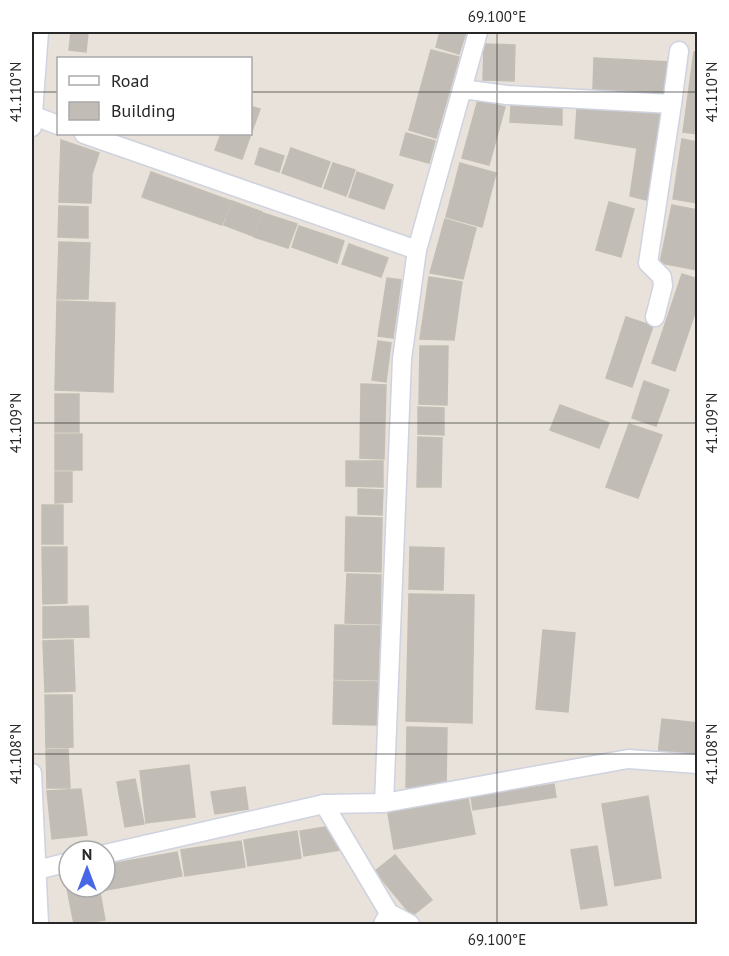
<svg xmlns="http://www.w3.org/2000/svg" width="729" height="956" font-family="'PT Sans',sans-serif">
  <rect width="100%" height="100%" fill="#e8e2da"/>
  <!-- building -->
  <g fill="#c1bcb5" stroke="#c3beb4" stroke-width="1.5">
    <polygon points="71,32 88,32 86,52 69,50"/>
    <polygon points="440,32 466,32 459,54 436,47"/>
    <polygon points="484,44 515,45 514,81 483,80"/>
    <polygon points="431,50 459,57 436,138 409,130"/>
    <polygon points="694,52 698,53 698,134 683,132"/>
    <polygon points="594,58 670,62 669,93 593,89"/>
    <polygon points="478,100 505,107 489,165 462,158"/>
    <polygon points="250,106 260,109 242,159 215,150 221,134 250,134"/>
    <polygon points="511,106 562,109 562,125 510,122"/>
    <polygon points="577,109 667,112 651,201 630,196 637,148 575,138"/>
    <polygon points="406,133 435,141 429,163 400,155"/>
    <polygon points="682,139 698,142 698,203 673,199"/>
    <polygon points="61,140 99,153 92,174 91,203 59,202"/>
    <polygon points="260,148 284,156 279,172 255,164"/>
    <polygon points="291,148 330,162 321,187 282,173"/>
    <polygon points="333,163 355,170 346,196 324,188"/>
    <polygon points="460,163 496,173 482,227 446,217"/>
    <polygon points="151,172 231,201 222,225 142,197"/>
    <polygon points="357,172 393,185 384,209 349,197"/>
    <polygon points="232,201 262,212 253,236 224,225"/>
    <polygon points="609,202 634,209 621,257 596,250"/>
    <polygon points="672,205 698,210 698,270 660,263"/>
    <polygon points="59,206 88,207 88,238 58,237"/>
    <polygon points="263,213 297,224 288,248 254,237"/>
    <polygon points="445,219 476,228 463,279 430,273"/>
    <polygon points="299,226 344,241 337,263 292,247"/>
    <polygon points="59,242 90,243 88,299 57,299"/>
    <polygon points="349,244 388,258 381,277 342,264"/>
    <polygon points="682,274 698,279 698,304 675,371 652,363"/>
    <polygon points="429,277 462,282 454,340 420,339"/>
    <polygon points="387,278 401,280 393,338 378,336"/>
    <polygon points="57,301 115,303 113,392 55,390"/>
    <polygon points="626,317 653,326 632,387 606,378"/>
    <polygon points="378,341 391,343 386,382 372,380"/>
    <polygon points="420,346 448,346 447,405 419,404"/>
    <polygon points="644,381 669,390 656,426 632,418"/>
    <polygon points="361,384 386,385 384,459 360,458"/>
    <rect x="55" y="394" width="24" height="38"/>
    <polygon points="560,405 609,423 599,448 550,430"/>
    <polygon points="418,407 444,408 444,435 418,434"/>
    <polygon points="629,424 662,435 638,498 606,487"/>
    <rect x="55" y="434" width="27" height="36"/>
    <polygon points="418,437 442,438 441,487 417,487"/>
    <polygon points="346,461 383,461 383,487 346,486"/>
    <polygon points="55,472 72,472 72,502 55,503"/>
    <polygon points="358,489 383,490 382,515 358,514"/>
    <rect x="42" y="505" width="21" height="39"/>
    <polygon points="346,517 382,518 381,572 345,571"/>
    <polygon points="42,547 67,547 67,603 43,604"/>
    <polygon points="410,547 444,548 443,590 409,589"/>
    <polygon points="347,574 381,575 380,624 345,623"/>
    <polygon points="409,594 474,595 472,723 406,721"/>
    <polygon points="88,606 89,637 43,638 43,607"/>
    <polygon points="335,625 380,626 378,680 334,679"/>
    <polygon points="543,630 575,633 568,712 536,709"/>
    <polygon points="73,640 75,691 45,692 43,641"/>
    <polygon points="334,681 378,682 377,725 333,724"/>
    <polygon points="45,695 72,695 73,747 46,748"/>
    <polygon points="662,719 698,723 698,759 658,755"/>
    <polygon points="407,727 447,728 446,788 406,787"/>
    <polygon points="68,749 70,788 47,788 46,750"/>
    <polygon points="189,765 195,817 146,823 140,771"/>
    <polygon points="135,779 144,824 125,827 117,782"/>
    <polygon points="554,784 556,797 473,810 471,797"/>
    <polygon points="245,787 248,809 215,814 211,792"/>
    <polygon points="81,789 87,835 52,839 47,791"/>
    <polygon points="648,796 661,878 615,886 602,804"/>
    <polygon points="468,798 475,834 394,849 388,813"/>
    <polygon points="337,825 341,850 304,856 300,831"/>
    <polygon points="297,831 301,858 248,866 244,840"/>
    <polygon points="241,841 245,867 185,876 181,850"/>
    <polygon points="597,846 607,905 581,909 571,850"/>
    <polygon points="177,852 182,876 102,891 101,887 105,887 105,865"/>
    <polygon points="395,855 432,900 412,916 375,871"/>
    <polygon points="69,872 69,887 99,887 105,920 74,924 64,873"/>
  </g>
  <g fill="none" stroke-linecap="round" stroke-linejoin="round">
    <!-- street casing -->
    <g stroke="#cfd2df" stroke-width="21">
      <g id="street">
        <polyline points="462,89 507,95 672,104 679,51"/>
        <polyline points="32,115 58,125"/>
        <polyline points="32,127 39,32"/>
        <polyline points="84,134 417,250"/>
        <polyline points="655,317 663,286 662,277 648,263 672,104"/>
        <polyline points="32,773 39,924"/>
        <polyline points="384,803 402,359 417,250 478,32"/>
        <polyline points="324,804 389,913 383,924"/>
        <polyline points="105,854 324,804 384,803 628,759 698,764"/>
        <polyline points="32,868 37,870 69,862"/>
        <polyline points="389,913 410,924"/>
      </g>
    </g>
    <!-- street -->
    <use href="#street" stroke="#fff" stroke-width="18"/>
  </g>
  <!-- ticks -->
  <path fill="none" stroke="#272727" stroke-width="1.5" stroke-opacity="0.45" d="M497,32V924M32,92H58M250,92H698M32,423H698M32,754H698"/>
  <!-- border -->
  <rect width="729" height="956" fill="none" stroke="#ffffff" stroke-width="66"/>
  <!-- legend -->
  <rect x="57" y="57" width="195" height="78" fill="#ffffff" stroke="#a9a9a9" stroke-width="1.5"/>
  <rect x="69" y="76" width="30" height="9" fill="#ffffff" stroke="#a9a9a9" stroke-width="1.5"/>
  <text x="111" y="87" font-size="18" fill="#272727">Road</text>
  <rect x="69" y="102" width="30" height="18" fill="#c1bcb5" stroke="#a9a9a9" stroke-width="1.5"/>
  <text x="111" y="117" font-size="18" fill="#272727">Building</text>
  <!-- north arrow -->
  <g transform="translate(87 869)"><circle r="28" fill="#ffffff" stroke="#a9a9a9" stroke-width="1.5"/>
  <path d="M0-4.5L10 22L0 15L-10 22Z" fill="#4867e7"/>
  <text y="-9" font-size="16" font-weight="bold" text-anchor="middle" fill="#272727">N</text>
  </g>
  <rect x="33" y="33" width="663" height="890" fill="none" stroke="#272727" stroke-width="2"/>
  <g font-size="15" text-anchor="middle" fill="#272727">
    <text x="497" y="22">69.100°E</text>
    <text transform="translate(16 92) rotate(-90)" y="5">41.110°N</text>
    <text transform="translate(712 92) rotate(-90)" y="5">41.110°N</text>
    <text transform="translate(16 423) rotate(-90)" y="5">41.109°N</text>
    <text transform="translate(712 423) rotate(-90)" y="5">41.109°N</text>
    <text transform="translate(16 754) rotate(-90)" y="5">41.108°N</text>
    <text transform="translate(712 754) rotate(-90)" y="5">41.108°N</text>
    <text x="497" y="945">69.100°E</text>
  </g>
</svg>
